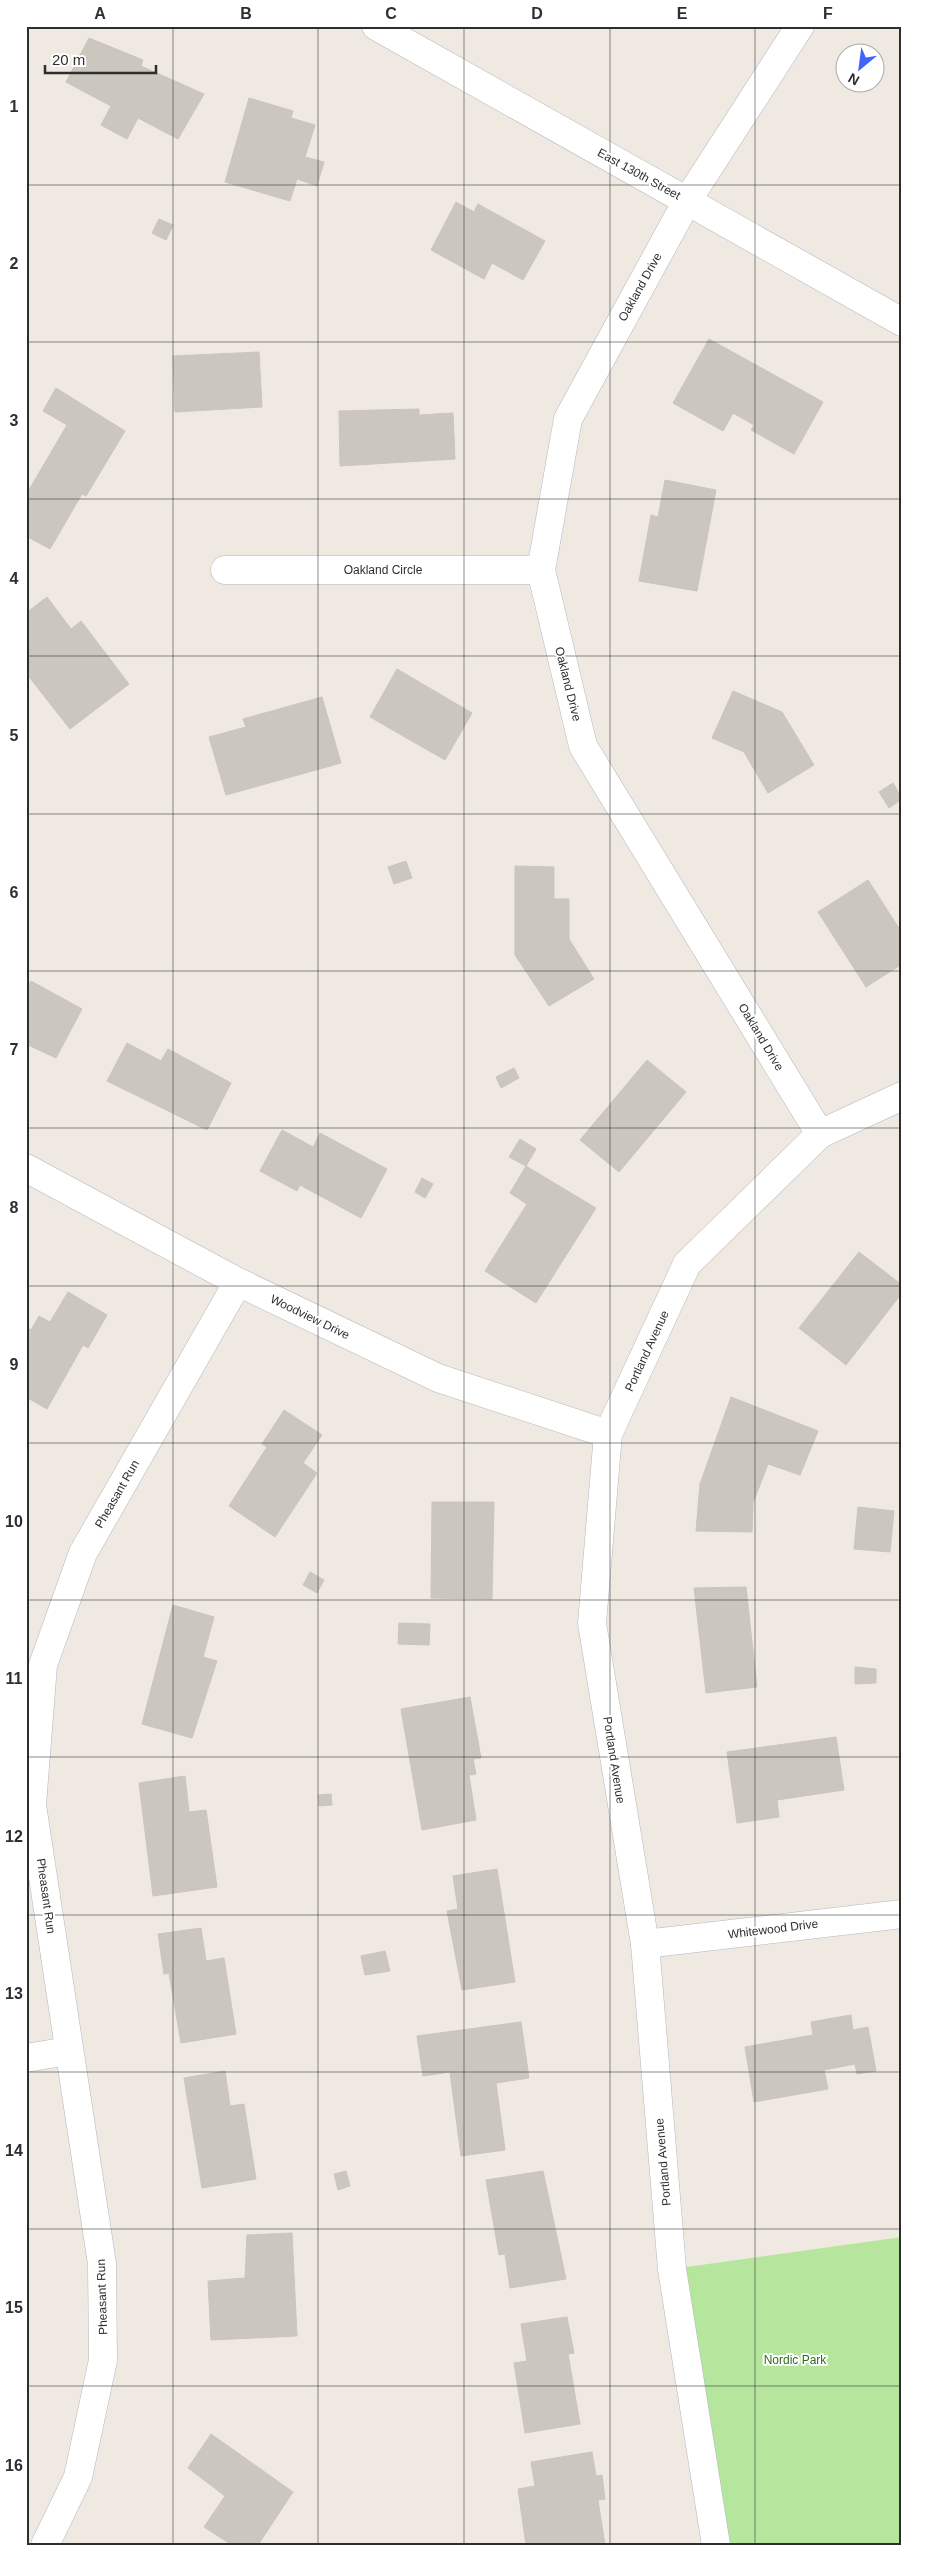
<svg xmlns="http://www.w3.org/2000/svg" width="928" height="2571" font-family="Arial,sans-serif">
  <rect width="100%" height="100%" fill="#efe9e1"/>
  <!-- green -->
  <polygon fill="#b6e59e" points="902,2237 902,2545 716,2545 672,2269"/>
  <!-- building -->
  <g fill="#cbc7bf" stroke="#cbc5ba">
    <polygon points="89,38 143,60 141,66 204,94 178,139 138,118 127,139 101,125 111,106 66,82"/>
    <polygon points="249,98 293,111 291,118 315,125 305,157 324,162 317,186 297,179 290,201 225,182"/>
    <polygon points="456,202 474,212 478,204 545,241 523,280 492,263 484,279 431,250"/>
    <polygon points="159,219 173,225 166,240 152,233"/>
    <polygon points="709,339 823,402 794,454 751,430 754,425 733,413 723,431 673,403"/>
    <polygon points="259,352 262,407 175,412 173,356"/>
    <polygon points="56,388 125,431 86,496 82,494 50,549 26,536 26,495 67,425 43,411"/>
    <polygon points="419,409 419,415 453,413 455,459 340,466 339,411"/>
    <polygon points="665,480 716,490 697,591 639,581 651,515 658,517"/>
    <polygon points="47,597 71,629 81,621 129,684 70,729 26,673 26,613"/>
    <polygon points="397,669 472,713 445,760 370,717"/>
    <polygon points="733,691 782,712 814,765 768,793 744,752 712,738"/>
    <polygon points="322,697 341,763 226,795 209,737 246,727 243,719"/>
    <polygon points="893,783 902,799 889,808 879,792"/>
    <polygon points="406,861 412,878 394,884 388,867"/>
    <polygon points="515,866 554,867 554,899 569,899 569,939 594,979 549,1006 515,955"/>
    <polygon points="868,880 902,933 902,964 866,987 818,912"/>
    <polygon points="31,981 82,1009 56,1058 26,1044 26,988"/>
    <polygon points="127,1043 161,1061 168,1049 231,1083 207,1130 107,1081"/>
    <polygon points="647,1060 686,1092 619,1172 580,1140"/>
    <polygon points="514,1068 519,1078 501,1088 496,1077"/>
    <polygon points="282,1130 313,1147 320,1133 387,1169 361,1218 300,1185 297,1191 260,1171"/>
    <polygon points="520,1139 536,1149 526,1166 509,1157"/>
    <polygon points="526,1166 596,1208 536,1303 485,1271 527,1204 510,1193"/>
    <polygon points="422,1178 433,1184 425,1198 415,1192"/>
    <polygon points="859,1252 902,1285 902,1293 846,1365 799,1328"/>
    <polygon points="68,1292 107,1315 88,1348 83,1345 47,1409 26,1397 26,1327 31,1330 39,1316 50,1322"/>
    <polygon points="731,1397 818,1431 800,1475 768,1464 753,1503 752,1532 696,1531 700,1484"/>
    <polygon points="284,1410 322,1435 303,1463 317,1473 275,1537 229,1506 267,1447 262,1444"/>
    <polygon points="432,1502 494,1502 492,1599 431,1598"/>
    <polygon points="858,1507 894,1511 890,1552 854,1549"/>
    <polygon points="310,1572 324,1580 317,1593 303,1585"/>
    <polygon points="746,1587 757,1687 706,1693 694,1588"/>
    <polygon points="173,1605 214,1617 203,1657 217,1661 192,1738 142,1724"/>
    <polygon points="399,1623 430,1624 429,1645 398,1644"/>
    <polygon points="855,1667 876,1669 876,1683 855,1684"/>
    <polygon points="470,1697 481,1758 473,1759 476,1774 469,1775 476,1820 422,1830 401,1709"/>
    <polygon points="836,1737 844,1790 777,1800 779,1817 737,1823 727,1752"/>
    <polygon points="185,1776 189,1812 206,1810 217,1887 153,1896 139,1783"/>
    <polygon points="331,1794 332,1805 319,1806 318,1795"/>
    <polygon points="497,1869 515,1982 462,1990 447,1911 458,1909 453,1876"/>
    <polygon points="201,1928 206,1961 224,1958 236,2034 181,2043 169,1973 164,1974 158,1934"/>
    <polygon points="385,1951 390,1971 365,1975 361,1956"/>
    <polygon points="851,2015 853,2030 868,2027 876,2071 857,2074 855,2064 824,2070 828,2089 754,2102 745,2047 813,2035 811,2022"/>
    <polygon points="521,2022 529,2078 496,2083 505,2150 461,2156 450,2072 423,2076 417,2036"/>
    <polygon points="225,2071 230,2106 244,2104 256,2179 202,2188 184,2078"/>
    <polygon points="346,2171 350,2186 338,2190 334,2174"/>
    <polygon points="543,2171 566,2279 510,2288 505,2254 499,2255 486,2180"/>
    <polygon points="292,2233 297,2336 211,2340 208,2281 245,2278 247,2235"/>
    <polygon points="567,2317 574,2353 568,2354 580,2424 525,2433 514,2363 527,2361 521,2324"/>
    <polygon points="211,2434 293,2492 258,2545 232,2545 204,2527 225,2496 188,2468"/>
    <polygon points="592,2452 596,2476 602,2475 605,2499 598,2500 605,2545 526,2545 518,2489 535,2486 531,2462"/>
  </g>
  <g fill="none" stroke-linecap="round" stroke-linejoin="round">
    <!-- minor casing -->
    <g stroke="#b4b7c1" stroke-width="29">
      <g id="minor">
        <polyline points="376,26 902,322"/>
        <polyline points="800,26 687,201 568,419 541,570 583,746 820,1134"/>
        <polyline points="225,570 541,570"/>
        <polyline points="26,1168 238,1282 438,1378 608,1434"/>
        <polyline points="645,1944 902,1914"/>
        <polyline points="26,2058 68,2051"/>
        <polyline points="45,2545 78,2477 103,2360 102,2264 32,1805 43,1665 83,1553 238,1282"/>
        <polyline points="716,2545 672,2269 645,1944 592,1623 608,1434 687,1264 820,1134 902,1096"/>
      </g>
    </g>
    <!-- minor -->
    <use href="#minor" stroke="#fff" stroke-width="28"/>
  </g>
  <!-- grid -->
  <path fill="none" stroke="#2e2e2e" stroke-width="1" stroke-opacity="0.55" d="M173,26V2545M318,26V2545M464,26V2545M610,26V2545M755,26V2545M26,185H902M26,342H902M26,499H902M26,656H902M26,814H902M26,971H902M26,1128H902M26,1286H902M26,1443H902M26,1600H902M26,1757H902M26,1915H902M26,2072H902M26,2229H902M26,2386H902"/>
  <g text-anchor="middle" stroke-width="4" stroke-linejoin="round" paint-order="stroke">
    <!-- street labels -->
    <g font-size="12" fill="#2e2e2e" stroke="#fff">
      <text transform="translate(639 174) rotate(29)" y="4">East 130th Street</text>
      <text transform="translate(640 287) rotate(-61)" y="4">Oakland Drive</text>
      <text x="383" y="574">Oakland Circle</text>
      <text transform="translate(568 684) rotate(76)" y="4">Oakland Drive</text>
      <text transform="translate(761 1037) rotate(59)" y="4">Oakland Drive</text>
      <text transform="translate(310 1317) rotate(26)" y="4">Woodview Drive</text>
      <text transform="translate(647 1351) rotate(-65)" y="4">Portland Avenue</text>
      <text transform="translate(117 1494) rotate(-60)" y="4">Pheasant Run</text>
      <text transform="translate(614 1760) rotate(81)" y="4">Portland Avenue</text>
      <text transform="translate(46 1896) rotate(82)" y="4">Pheasant Run</text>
      <text transform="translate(773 1929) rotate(-7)" y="4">Whitewood Drive</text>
      <text transform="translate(663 2162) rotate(-95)" y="4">Portland Avenue</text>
      <text transform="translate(102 2297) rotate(-92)" y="4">Pheasant Run</text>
    </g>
    <!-- park labels -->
    <g font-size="12" fill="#2c6e1b" stroke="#fff">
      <text x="795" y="2364">Nordic Park</text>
    </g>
  </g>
  <!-- border -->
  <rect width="928" height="2571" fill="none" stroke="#ffffff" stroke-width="55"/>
  <!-- north arrow -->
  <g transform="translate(860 68) rotate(209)"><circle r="24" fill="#ffffff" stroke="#ababab"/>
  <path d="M0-4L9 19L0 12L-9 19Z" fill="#4264fb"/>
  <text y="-8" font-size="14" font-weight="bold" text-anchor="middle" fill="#2e2e2e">N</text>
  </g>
  <!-- scale -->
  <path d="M45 65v8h111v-8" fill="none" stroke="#2e2e2e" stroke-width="2.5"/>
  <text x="52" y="65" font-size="15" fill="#2e2e2e" stroke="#ffffff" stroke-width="4" paint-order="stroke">20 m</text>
  <rect x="28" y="28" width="872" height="2516" fill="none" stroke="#2e2e2e" stroke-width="2"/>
  <g font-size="16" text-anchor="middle" font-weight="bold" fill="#2e2e2e">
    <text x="100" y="19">A</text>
    <text x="246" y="19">B</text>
    <text x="391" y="19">C</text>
    <text x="537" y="19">D</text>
    <text x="682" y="19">E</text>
    <text x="828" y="19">F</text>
    <text x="14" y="112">1</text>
    <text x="14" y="269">2</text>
    <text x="14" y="426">3</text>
    <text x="14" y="584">4</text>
    <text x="14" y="741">5</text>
    <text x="14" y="898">6</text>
    <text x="14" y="1055">7</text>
    <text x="14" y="1213">8</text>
    <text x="14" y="1370">9</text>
    <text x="14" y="1527">10</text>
    <text x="14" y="1684">11</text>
    <text x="14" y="1842">12</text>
    <text x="14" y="1999">13</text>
    <text x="14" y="2156">14</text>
    <text x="14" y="2313">15</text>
    <text x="14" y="2471">16</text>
  </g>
</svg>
